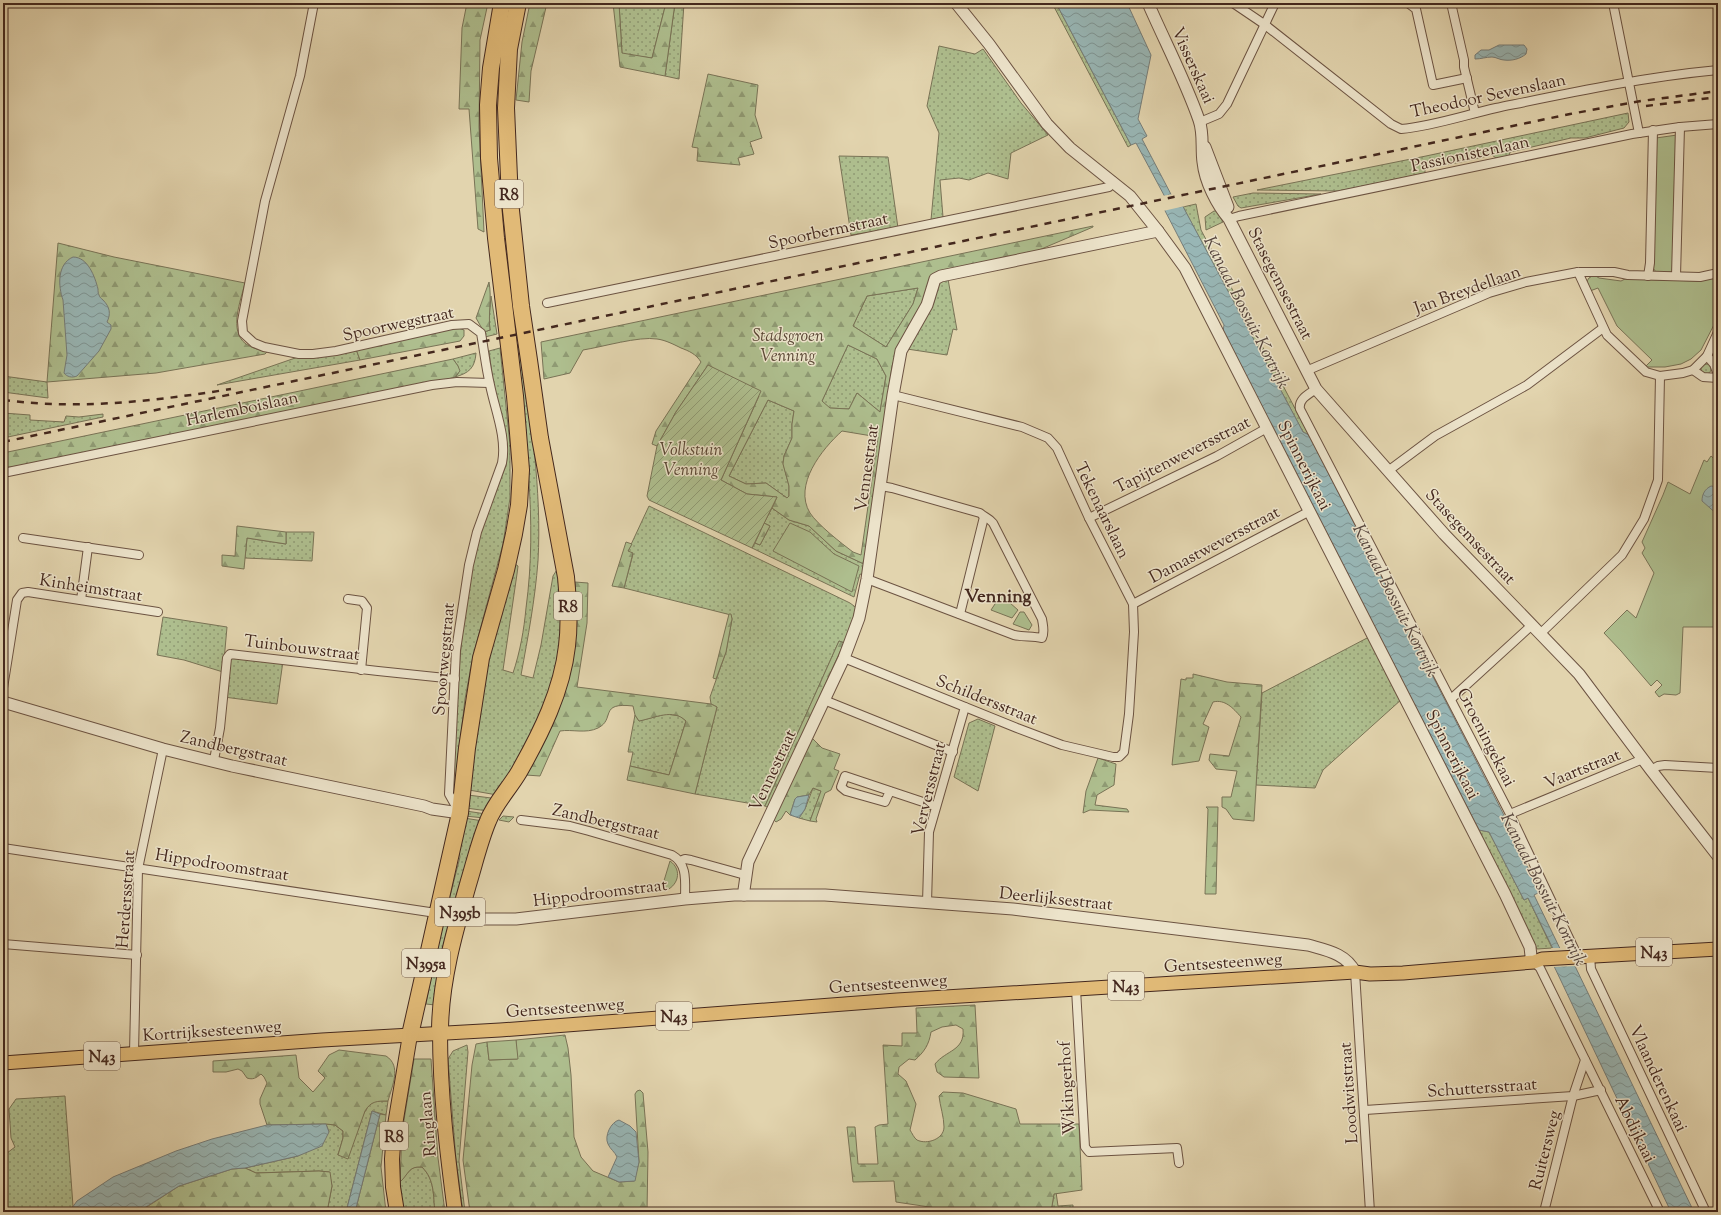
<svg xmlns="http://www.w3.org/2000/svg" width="1721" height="1215" font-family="'Sorts Mill Goudy',serif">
  <defs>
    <pattern id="grass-dots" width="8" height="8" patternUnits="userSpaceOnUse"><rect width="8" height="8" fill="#aebe8e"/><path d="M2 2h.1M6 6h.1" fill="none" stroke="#8f9a73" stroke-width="1.8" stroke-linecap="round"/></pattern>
    <pattern id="forest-firs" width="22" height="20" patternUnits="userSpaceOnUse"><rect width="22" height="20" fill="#aebe8e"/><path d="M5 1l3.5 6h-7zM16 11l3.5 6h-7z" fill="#8f9a73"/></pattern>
    <pattern id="garden-furrows" width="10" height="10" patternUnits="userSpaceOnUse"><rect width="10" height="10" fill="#aebe8e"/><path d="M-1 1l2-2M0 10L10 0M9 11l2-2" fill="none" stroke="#8f9a73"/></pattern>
    <pattern id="water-waves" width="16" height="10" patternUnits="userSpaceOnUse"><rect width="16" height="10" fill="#98b6b5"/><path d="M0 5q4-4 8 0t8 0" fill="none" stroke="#7e9493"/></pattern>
  </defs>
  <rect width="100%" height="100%" fill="#e2d4ae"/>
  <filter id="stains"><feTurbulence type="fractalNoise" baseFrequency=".005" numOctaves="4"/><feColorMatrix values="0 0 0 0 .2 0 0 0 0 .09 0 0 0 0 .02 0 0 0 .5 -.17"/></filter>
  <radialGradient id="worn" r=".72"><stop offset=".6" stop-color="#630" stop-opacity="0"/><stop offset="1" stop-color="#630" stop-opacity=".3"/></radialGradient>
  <!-- grass -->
  <g fill="url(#grass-dots)" stroke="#797356">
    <polygon points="619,3 666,3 652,58 622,54"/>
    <polygon points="675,3 684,3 679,79 665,76"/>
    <polygon points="1052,3 1056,3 1131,145 1128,147"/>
    <polygon points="939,46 975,54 983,49 1021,103 1048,135 1011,153 1008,179 988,173 969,180 959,178 940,180 943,217 931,220 939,133 927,106"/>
    <polygon points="1628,113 1629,122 1624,128 1585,138 1571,138 1510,152 1509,156 1496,158 1492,155 1456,163 1425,167 1425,173 1339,191 1257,190 1426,156"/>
    <polygon points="839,156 888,157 898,228 851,235"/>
    <polygon points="1253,193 1321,194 1241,208 1238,206 1233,197"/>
    <polygon points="1196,204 1201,230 1309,435 1303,432 1183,207"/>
    <polygon points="1214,211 1217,211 1223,222 1206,230 1205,217"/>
    <polygon points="948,279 957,330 953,329 947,355 907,349 931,308 935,299 937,287 940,282"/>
    <polygon points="918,288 913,304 886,347 853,326 867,296"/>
    <polygon points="491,296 497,334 485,337 484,332 490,330 489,319"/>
    <path d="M521,344C530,416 542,489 538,561C535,600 528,637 521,675L533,678L541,645L553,576L558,568C560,594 562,619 559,644C554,699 525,748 497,795L469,790L480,691L515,564L518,566L517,574L503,670L513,673C520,652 524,630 526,608C538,520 525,433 514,345Z"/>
    <polygon points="848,345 877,359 886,376 880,412 857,393 849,409 829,408 822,401"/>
    <path d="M500,348L510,445L509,446H510V498L503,544L473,656L465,699L456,776L458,779L457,788H453C457,711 458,633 474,557C481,526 495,495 506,465C511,440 500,421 495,397C493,382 491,366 489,351Z"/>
    <polygon points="356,349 360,360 217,385 301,356 312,358"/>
    <path d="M476,353C475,368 469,373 455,377L458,374V366L453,359Z"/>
    <circle cx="1706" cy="369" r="5"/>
    <polygon points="3,376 47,382 48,398 3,392"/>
    <polygon points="768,400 794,411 792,424 792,438 784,456 783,463 789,486 789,496 787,498 766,483 746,484 729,476"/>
    <polygon points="3,413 30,415 30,420 64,422 66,416 79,417 103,414 103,417 3,438"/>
    <polygon points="649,506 850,603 858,609 844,643 839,641 765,806 695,794 717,707 711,704 710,697 726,652 732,619 731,615 624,588 633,554 628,551"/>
    <polygon points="772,508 789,520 809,526 836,551 864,564 863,575 860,574 854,597 752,548 755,543 760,545 770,526 764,523"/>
    <polygon points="286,532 314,532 312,561 245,558 247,538 286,544"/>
    <polygon points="163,617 227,627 223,672 184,660 157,655"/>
    <polygon points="1369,637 1402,699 1323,770 1315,788 1256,785 1262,693"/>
    <polygon points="230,657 283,661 277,704 224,697"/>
    <polygon points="666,714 680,716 686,721 669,775 630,766 633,752 628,752 635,715 639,721"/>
    <polygon points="978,719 995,726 978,791 954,777 969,723"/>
    <polygon points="813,788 821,791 810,821 799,818 805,809"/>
    <polygon points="468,795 491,798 494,800 488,811 466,808"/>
    <polygon points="466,811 486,814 484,818 465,816"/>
    <polygon points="503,816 514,817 509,822 499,820"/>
    <polygon points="464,818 483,821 435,1005 426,1004 435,955 460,857 458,844"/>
    <polygon points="1479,830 1489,832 1524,900 1528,898 1552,948 1537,949"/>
    <polygon points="467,1045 468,1052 459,1161 465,1212 463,1212 456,1160 448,1059 453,1051"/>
    <polygon points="65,1096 73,1206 69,1212 3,1212 3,1156 15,1147 11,1138 9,1109 16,1099"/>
    <polygon points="375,1101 388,1101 386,1115 372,1111 346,1212 327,1212 332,1186 329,1172 319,1171 256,1173 245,1168 298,1156 329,1132 326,1124 335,1125 343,1131 343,1138 338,1155 369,1105"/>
    <path d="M415,1167H422C435,1180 433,1195 435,1212H403L400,1182L410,1170Z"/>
    <polygon points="1056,1192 1058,1206 1073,1205 1073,1212 1051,1212 1054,1194"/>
  </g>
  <!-- forest -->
  <g fill="url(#forest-firs)" stroke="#797356" fill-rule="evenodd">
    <polygon points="467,3 488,3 480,40 479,127 484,232 478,229 469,109 459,109 462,28"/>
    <polygon points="530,3 547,3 531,71 529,102 516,100 522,42"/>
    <polygon points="613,3 619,3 622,53 652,58 666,3 675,3 665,76 620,67"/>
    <polygon points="708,74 758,85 755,115 762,138 750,142 754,154 738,158 740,165 697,161 698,148 692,147"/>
    <path d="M1093,226V227L1032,253L936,272L922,308L896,354L892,366L864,564L836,551L809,526L789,520L772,508L777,497L747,494L721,480L759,396L708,365L676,412L657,446L652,444L656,431L701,362C696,354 689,351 681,348C673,344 665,340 657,339C639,336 602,347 583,350L570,373L544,379L541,342ZM918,288L913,304L886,347L853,326L867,296ZM848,345L877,359L886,376L880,412L857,393L849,409L830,408L822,401ZM768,400L794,411L792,424V438L784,456L783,464L789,486V496L787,498L766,483L746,484L729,476ZM842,431L878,437L861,555L853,552C841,543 818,525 810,513C793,485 822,449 842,431Z"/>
    <path d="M58,243L114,257L245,283C241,300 228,331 246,344C252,348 260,350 267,352L265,354L156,373L47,382Z"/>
    <path d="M489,282C492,298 488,314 490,330L484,332L476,318Z"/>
    <polygon points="458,328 464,330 464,336 460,341 360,360 356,349 442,330"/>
    <polygon points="453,359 458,366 460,371 455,377 445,380 25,465 3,468 3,453"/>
    <polygon points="764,523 770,526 760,545 755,543"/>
    <polygon points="237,526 286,532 286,544 247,538 244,569 222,566 222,555 235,556"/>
    <polygon points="626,542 632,544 628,551 633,553 624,588 612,586"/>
    <path d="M575,582L588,583L587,623L577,687L711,704L717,707L695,794L627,780L630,766L669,775L686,721C673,708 655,718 639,721L635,715L633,706C598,702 616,719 598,728C586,734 572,729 560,731L540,776L526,775L576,611Z"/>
    <polygon points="729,614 731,614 732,619 726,652 716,679 713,678"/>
    <polygon points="839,641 844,643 769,808 765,806"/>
    <path d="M1193,674L1227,682L1262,685L1254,821L1233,819L1226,809L1222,807V797H1231L1237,771L1216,769L1209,760L1210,754L1229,756L1241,717C1233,708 1225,699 1213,702L1203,724L1209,727L1199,761L1172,765L1181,679L1186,680V678H1193Z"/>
    <polygon points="812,738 822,748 840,754 834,769 839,771 831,790 825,793 816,819 817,822 810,821 821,791 813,788 809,795 797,797 795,799 790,815 786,811 781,819 776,822 773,819"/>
    <polygon points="1098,758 1116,764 1114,785 1097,795 1095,805 1127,809 1129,812 1090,810 1083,813 1086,791"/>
    <polygon points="1206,807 1218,807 1216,894 1205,894 1208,809"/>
    <path d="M975,1005L979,1078L944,1077L937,1072L935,1064C946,1050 965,1051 963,1029L956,1025L942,1027L931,1032C929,1045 924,1052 915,1060L909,1059L899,1067L898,1074L906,1081L916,1104L910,1130C912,1133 914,1138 917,1140C927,1145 944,1139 944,1127C944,1117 940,1106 939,1096L943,1092L963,1093L1016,1109L1020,1124H1079L1082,1190L1054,1194L1051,1212H963L896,1202L894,1181L853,1182L847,1127H855L858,1164H878L875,1127L879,1125L888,1124L883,1045L902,1046V1033H917L916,1008Z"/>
    <polygon points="565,1035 568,1048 571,1075 574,1137 581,1157 593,1171 619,1182 634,1181 639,1162 635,1094 637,1091 640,1090 643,1093 648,1152 647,1212 470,1212 463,1160 472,1065 476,1044 487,1042 489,1060 517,1059 516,1040"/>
    <path d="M339,1050L386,1056C402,1066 392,1086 388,1101C377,1101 371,1101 365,1111L348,1159L338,1155L343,1138V1131L335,1125L326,1124L267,1125L260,1104V1099L267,1083L264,1077L261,1074C256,1078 253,1080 247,1078L242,1071L238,1069L226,1072H213V1061L296,1055L299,1078L313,1092L325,1078L318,1071L329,1055Z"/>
    <path d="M414,1059H431L438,1158L445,1212H435C433,1195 435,1180 422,1167C408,1166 409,1174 400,1182L402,1132Z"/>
    <polygon points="380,1114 386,1115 381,1167 386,1212 355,1212"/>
    <polygon points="245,1168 256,1173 319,1171 330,1172 332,1186 327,1212 139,1212 179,1186 232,1169"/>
  </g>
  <!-- park -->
  <g fill="#aebe8e" stroke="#797356">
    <polygon points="1677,135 1673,272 1656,272 1653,268 1656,138"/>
    <polygon points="1594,275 1599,278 1621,281 1625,279 1698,281 1718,277 1718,317 1701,350 1691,359 1681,364 1665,367 1647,367 1646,366 1652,360 1617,326 1598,288 1590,291 1587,281 1589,278"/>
    <polygon points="1711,456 1718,462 1718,627 1683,627 1680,693 1676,695 1664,694 1659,697 1655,692 1662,685 1657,680 1651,686 1621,651 1604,633 1627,610 1636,618 1654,573 1642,553 1645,548 1642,542 1663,495 1668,482 1690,494 1704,460 1707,462"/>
    <polygon points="790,523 810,532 834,554 859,566 852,592 773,551"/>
    <polygon points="1001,595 1018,610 1012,618 991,610"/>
    <polygon points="1020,612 1024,612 1032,625 1029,630 1013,624"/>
    <path d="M670,861C683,870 678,887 664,891L665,889L663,884Z"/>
    <polygon points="516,1040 518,1059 489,1060 487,1042"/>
  </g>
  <!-- garden -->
  <polygon fill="url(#garden-furrows)" stroke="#797356" points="708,365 761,391 721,480 747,494 777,497 752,548 649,500 647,496 657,446 676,412"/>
  <!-- water -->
  <g fill="url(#water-waves)" stroke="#767d79">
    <polygon points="1056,3 1127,3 1151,55 1138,119 1147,136 1142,139 1174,200 1179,199 1303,432 1309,435 1508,823 1512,836 1540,892 1534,895 1567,963 1573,962 1694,1212 1671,1212 1553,964 1560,963 1531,904 1528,898 1524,900 1489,832 1479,830 1223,332 1224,325 1161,203 1167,202 1165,197 1136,143 1131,145"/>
    <path d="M1499,45H1524L1527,49L1526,54C1520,59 1512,61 1504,60C1500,60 1496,57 1492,57C1486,57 1481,59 1475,59V55L1481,50H1489Z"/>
    <path d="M73,257C88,257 95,277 98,289C98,291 98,293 99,295C100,298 101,298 103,300C110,307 111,314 107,322L111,325V329L99,351L77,376C72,378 67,377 64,373L67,355L63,300C58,286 57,264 73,257Z"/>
    <path d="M1711,486L1718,487V515L1702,501C1702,494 1705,489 1711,486Z"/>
    <polygon points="809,795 805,809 799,818 790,815 795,799 797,797"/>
    <polygon points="372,1111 380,1114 355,1212 346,1212"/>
    <path d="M619,1120L630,1126L636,1132L639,1162L635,1181L619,1182L608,1177L617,1157C615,1152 610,1149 608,1144C604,1136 611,1122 619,1120Z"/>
    <polygon points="326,1124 329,1132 322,1146 298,1156 245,1168 232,1169 179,1186 138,1212 69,1212 77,1201 113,1177 176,1151 212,1139 267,1125"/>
  </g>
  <!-- pier -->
  <g fill="#e2d4ae">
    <polygon points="1173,194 1175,198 1180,198 1185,206 1163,211 1159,203 1160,201 1164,200 1162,196"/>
    <polygon points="1551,948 1562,948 1568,961 1575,961 1577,966 1553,967 1551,964 1557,961"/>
  </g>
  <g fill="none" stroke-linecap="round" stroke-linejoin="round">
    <!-- minor casing -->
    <g stroke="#6c5342" stroke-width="10">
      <g id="minor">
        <path d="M314,3L300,76L265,201L242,321L243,333L254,343L264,347L299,354H313L336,351L452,325L469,324L481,333C484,350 486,368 490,385C495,410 507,438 502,463L477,532L469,565L456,650L449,794L458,810"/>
        <path d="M1233,3L1264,24L1391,124L1401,129C1433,126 1465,115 1496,108C1569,93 1643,77 1718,70"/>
        <polyline points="1408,3 1416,9 1433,85 1467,78"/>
        <polyline points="1451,3 1464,60 1464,67 1475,113"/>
        <polyline points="1613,3 1639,133"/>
        <polyline points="1200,122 1219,114 1227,104 1275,3"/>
        <polyline points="1229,219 1239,216 1632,134 1680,127 1718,124"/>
        <polyline points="1578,272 1607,335 1646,372 1660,376 1683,373 1693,370 1707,356 1718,332"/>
        <polyline points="1648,276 1650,263 1653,130"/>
        <polyline points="1676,276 1680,127"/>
        <polyline points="547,303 1109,187 1113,181"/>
        <polyline points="1707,356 1714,364 1718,375"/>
        <polyline points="1693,370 1703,377 1718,378"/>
        <polyline points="1306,371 1489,293 1526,282 1578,272 1614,272 1628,275 1700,277 1718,273"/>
        <path d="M1316,389C1309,394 1298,399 1300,409L1510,814L1578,957"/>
        <polyline points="1388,471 1435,436 1527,385 1603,328"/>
        <polyline points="3,473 432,385 457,382 489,383"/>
        <polyline points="1089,518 1217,456 1267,428"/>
        <polyline points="23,538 139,555"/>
        <path d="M867,579L1014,635C1024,637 1032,636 1042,638C1045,632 1043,626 1042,619L993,523C989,518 984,517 980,513L892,488L881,486"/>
        <polyline points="348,599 362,601 367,608 361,670"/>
        <polyline points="81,600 88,547"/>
        <polyline points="1133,604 1310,511"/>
        <polyline points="960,614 984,517"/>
        <polyline points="1541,633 1622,555 1644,519 1658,480 1660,376"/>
        <polyline points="844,658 1017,728 1062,745 1113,757 1119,757 1124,752 1129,714 1134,632 1133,604 1089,518 1057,448 1048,438 1022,427 893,395"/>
        <polyline points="3,688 17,600 22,593 28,592 158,612"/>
        <polyline points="1451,699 1532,625"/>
        <polyline points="824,700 953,752"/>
        <polyline points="214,760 220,728 227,658 230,654 378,671 455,679"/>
        <polyline points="1651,770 1658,766 1665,765 1718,768"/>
        <polyline points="890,791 885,802 846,791 841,787 845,776 935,806"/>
        <polyline points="1510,814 1643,759"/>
        <path d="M521,820L570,826L589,831L672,855C688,864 685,882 685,899"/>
        <polyline points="3,848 436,913"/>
        <polyline points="680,861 685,859 691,860 745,875"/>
        <polyline points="927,903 929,832 965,707"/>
        <polyline points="3,944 137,955"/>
        <polyline points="1590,956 1591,969 1706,1212"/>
        <polyline points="1534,962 1540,968 1660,1212"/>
        <polyline points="1355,972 1370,1212"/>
        <polyline points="1076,989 1085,1147 1089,1152 1177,1148 1179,1163"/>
        <polyline points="134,1053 138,869 163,749"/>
        <polyline points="1365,1110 1573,1096 1601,1090"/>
        <polyline points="1544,1212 1573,1096 1585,1060"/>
      </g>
    </g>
    <!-- tertiary casing -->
    <g stroke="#6c5342" stroke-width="13">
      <g id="tertiary">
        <polyline points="956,3 989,44 1047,124 1070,148 1130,196 1158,231 1185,268 1505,894 1530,947 1531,956"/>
        <path d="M1148,3C1165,42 1185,80 1199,120C1204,134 1201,148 1203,162C1205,182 1217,205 1229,219L1316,389L1444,534L1579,674L1651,770L1718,856"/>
        <polyline points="1205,147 1228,207"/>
        <polyline points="3,702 163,749 232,766 424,806 432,809 460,813"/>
        <polyline points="744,895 744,890 748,862 844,658 859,618 867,579 893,395 901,351 927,305 935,279 941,276 1158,231"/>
        <path d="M459,916L484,919H516L685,899L734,895H825L1013,909L1308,945C1325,950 1346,953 1355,972"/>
      </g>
    </g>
    <!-- primary casing -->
    <g stroke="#44281e" stroke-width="15">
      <polyline id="primary" points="3,1063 322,1040 500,1030 897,1000 1355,972 1370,974 1403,973 1534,962 1542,959 1718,949"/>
    </g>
    <!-- trunk casing -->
    <g stroke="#44281e" stroke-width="16">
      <g id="trunk">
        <path d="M440,1032C440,1093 447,1152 455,1212"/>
        <polyline points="397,1212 393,1187 392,1159 394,1131 410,1035"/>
      </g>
    </g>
    <!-- motorway casing -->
    <g stroke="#44281e" stroke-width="18">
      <g id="motorway">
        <path d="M440,1032C440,981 455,930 469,881C475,861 480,840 488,821C495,803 509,789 519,772C541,733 562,691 567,646C570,623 568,600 566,577L540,438L529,360L521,306L510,201L506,108L509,49L518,3"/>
        <polyline points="410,1035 460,813 467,748 481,658 506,570 514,534 519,505 521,470 515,396 496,238 489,158 488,105 491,68 502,3"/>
      </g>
    </g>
    <!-- minor -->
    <use href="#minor" stroke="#ece3ca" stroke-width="8"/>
    <!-- tertiary -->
    <use href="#tertiary" stroke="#ece3ca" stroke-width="11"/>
    <!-- primary -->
    <use href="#primary" stroke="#e1ba77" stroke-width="13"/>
    <!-- trunk -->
    <use href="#trunk" stroke="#e1ba77" stroke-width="14"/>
    <!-- motorway -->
    <use href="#motorway" stroke="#e1ba77" stroke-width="16"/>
    <!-- rail -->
    <g stroke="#44281e" stroke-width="2.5" stroke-dasharray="7 7" stroke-linecap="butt">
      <polyline points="1646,106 1718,97"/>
      <path d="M3,400C80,410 155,401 231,389"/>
      <polyline points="3,442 1570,114 1641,101 1718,91"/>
    </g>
  </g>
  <g text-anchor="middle" stroke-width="3" stroke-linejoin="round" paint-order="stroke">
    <!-- shield labels -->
    <g fill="#ece3ca" stroke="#766052" stroke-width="1">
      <rect x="495" y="180" width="28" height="28" rx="3"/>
      <rect x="554" y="592" width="28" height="28" rx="3"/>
      <rect x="435" y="898" width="50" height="28" rx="3"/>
      <rect x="1636" y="938" width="36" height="28" rx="3"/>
      <rect x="402" y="949" width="48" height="28" rx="3"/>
      <rect x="1108" y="972" width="36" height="28" rx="3"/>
      <rect x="656" y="1002" width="36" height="28" rx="3"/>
      <rect x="84" y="1042" width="36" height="28" rx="3"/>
      <rect x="380" y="1122" width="28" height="28" rx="3"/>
    </g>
    <g font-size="16" font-weight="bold" fill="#44281e">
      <text x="509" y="200">R8</text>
      <text x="568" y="612">R8</text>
      <text x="460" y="918">N395b</text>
      <text x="1654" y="958">N43</text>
      <text x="426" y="969">N395a</text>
      <text x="1126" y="992">N43</text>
      <text x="674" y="1022">N43</text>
      <text x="102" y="1062">N43</text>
      <text x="394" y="1142">R8</text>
    </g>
    <!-- street labels -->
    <g font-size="17" fill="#44281e" stroke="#ece3ca">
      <text transform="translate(1194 65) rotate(66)" y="6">Visserskaai</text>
      <text transform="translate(1488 95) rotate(-12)" y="6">Theodoor Sevenslaan</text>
      <text transform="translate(1470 153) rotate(-12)" y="6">Passionistenlaan</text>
      <text transform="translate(828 230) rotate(-12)" y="6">Spoorbermstraat</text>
      <text transform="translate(1281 283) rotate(63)" y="6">Stasegemsestraat</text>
      <text transform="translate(1467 289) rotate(-20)" y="6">Jan Breydellaan</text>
      <text transform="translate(398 323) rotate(-12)" y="6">Spoorwegstraat</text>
      <text transform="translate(242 408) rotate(-12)" y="6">Harlemboislaan</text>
      <text transform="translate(1182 454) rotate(-27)" y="6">Tapijtenweversstraat</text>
      <text transform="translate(1305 465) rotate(63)" y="6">Spinnerijkaai</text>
      <text transform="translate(866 468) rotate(-82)" y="6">Vennestraat</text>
      <text transform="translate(1103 510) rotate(64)" y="6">Tekenaarslaan</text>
      <text transform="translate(1471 536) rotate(47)" y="6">Stasegemsestraat</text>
      <text transform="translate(1214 544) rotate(-28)" y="6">Damastweversstraat</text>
      <text transform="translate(91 587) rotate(9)" y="6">Kinheimstraat</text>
      <text transform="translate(302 647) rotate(7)" y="6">Tuinbouwstraat</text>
      <text transform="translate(443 659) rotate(-85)" y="6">Spoorwegstraat</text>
      <text transform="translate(987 699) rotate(22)" y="6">Schildersstraat</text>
      <text transform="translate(1487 737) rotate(63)" y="6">Groeningekaai</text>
      <text transform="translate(234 748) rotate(13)" y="6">Zandbergstraat</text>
      <text transform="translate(1453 754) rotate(63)" y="6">Spinnerijkaai</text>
      <text transform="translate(1582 768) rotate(-22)" y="6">Vaartstraat</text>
      <text transform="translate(772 770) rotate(-65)" y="6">Vennestraat</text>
      <text transform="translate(928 789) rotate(-76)" y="6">Verversstraat</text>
      <text transform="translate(606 821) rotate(13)" y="6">Zandbergstraat</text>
      <text transform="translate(222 864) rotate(9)" y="6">Hippodroomstraat</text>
      <text transform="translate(600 892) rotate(-7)" y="6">Hippodroomstraat</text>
      <text transform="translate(1056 898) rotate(6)" y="6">Deerlijksestraat</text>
      <text transform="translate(125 899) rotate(-86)" y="6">Herdersstraat</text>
      <text transform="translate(1223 962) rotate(-4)" y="6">Gentsesteenweg</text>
      <text transform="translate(888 983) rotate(-4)" y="6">Gentsesteenweg</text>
      <text transform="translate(565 1007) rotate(-4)" y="6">Gentsesteenweg</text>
      <text transform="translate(212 1030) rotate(-4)" y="6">Kortrijksesteenweg</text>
      <text transform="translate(1659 1078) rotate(65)" y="6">Vlaanderenkaai</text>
      <text transform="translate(1482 1087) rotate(-4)" y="6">Schuttersstraat</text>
      <text transform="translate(1066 1088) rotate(-93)" y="6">Wikingerhof</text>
      <text transform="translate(1348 1093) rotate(-94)" y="6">Loodwitstraat</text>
      <text transform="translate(427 1124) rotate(-95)" y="6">Ringlaan</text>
      <text transform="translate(1636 1129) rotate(64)" y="6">Abdijkaai</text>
      <text transform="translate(1544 1150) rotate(-76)" y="6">Ruitersweg</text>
    </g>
    <!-- park labels -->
    <g font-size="17" font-style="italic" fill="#594634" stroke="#ece3ca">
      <text x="788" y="341">Stadsgroen<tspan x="788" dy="20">Venning</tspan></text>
      <text x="691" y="455">Volkstuin<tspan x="691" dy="20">Venning</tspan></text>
    </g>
    <!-- water labels -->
    <g font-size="18" font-style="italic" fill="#55443c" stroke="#ece3ca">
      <text transform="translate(1247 312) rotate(63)" y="6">Kanaal Bossuit-Kortrijk</text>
      <text transform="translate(1396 600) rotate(63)" y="6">Kanaal Bossuit-Kortrijk</text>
      <text transform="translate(1544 889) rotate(63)" y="6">Kanaal Bossuit-Kortrijk</text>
    </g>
    <!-- neighbourhood labels -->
    <g font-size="18" font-weight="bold" fill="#44281e" stroke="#ece3ca">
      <text x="998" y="602">Venning</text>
    </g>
  </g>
  <!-- margin -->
  <rect width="1721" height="1215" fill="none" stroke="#e2d4ae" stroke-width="16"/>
  <rect x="4" y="4" width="1713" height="1207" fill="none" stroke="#44281e" stroke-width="2"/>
  <rect x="8" y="8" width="1705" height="1199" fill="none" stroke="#44281e"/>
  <rect width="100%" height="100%" filter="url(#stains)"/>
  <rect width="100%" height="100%" fill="url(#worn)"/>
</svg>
